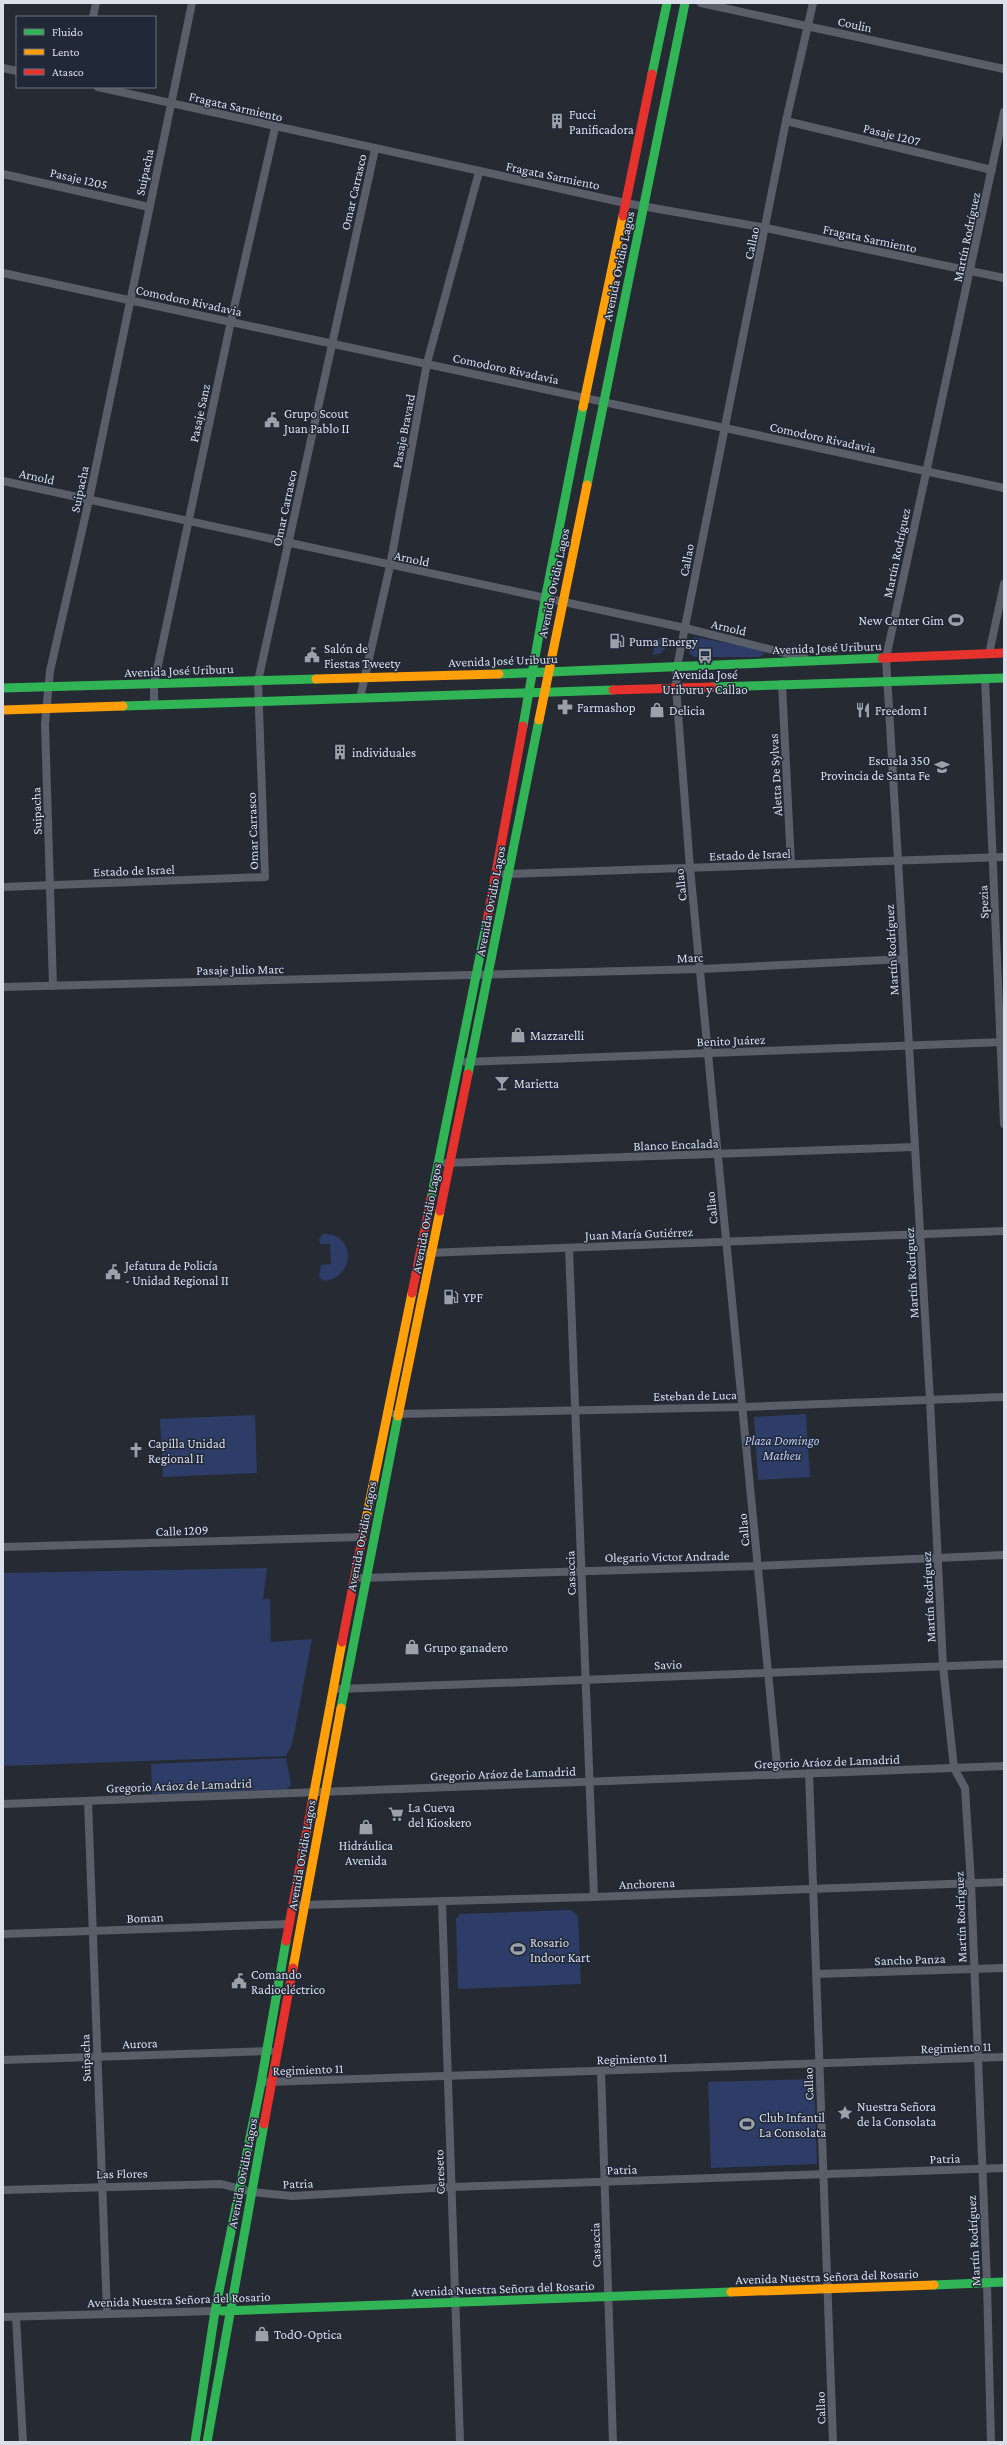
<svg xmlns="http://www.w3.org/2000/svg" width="1007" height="2445" font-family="'Crimson Pro',serif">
  <rect width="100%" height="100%" fill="#262a33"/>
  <!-- green -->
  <g fill="#2d3d67">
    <polygon points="661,636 667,646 661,653 653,655 655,643"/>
    <polygon points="694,637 760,649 765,653 759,657 694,657 690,654 688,645"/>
    <path d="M323,1234C356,1233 356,1277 324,1281L319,1277L321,1265L331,1264L330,1244H320L319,1239Z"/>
    <polygon points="806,1414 810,1477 758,1480 754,1417"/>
    <polygon points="255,1415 257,1473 163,1477 160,1419"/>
    <polygon points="267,1568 263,1599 270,1599 271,1642 312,1639 292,1745 286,1756 3,1766 3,1573"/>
    <polygon points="286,1758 291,1784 287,1789 152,1794 151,1764"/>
    <polygon points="571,1910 578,1916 581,1984 458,1989 456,1919 460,1914"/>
    <polygon points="814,2079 817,2164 711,2168 708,2082"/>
  </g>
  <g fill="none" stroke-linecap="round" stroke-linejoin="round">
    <!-- street -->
    <g stroke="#595e69" stroke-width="8">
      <polyline points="701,3 1004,69"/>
      <polyline points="93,17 96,3"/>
      <polyline points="3,68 17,71"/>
      <polyline points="98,87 625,203 766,228 1004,278"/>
      <polyline points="786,121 992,170"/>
      <polyline points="3,174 149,207"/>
      <polyline points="3,273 1004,488"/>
      <polyline points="3,481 685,628 805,658"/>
      <polyline points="989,654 1004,584"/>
      <polyline points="985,678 1004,1124"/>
      <polyline points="782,684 791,864"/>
      <polyline points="360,698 390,566 427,363 479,172"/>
      <polyline points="154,705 154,684 231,321 275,128"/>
      <polyline points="505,874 1004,857"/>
      <polyline points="3,887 265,877 258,681 375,149"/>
      <polyline points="53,986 45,724 50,671 89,500 192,3"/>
      <polyline points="3,987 701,969 904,959"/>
      <polyline points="466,1062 1004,1042"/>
      <polyline points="446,1163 915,1147"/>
      <polyline points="569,1248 594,1897"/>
      <polyline points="427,1253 1004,1231"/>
      <polyline points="395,1414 744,1407 1004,1397"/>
      <polyline points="3,1547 362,1537"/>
      <polyline points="361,1578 758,1566 1004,1555"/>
      <polyline points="340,1689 1004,1664"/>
      <polyline points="809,1773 833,2442"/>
      <polyline points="778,1775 690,868 676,687 677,667 786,121 813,3"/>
      <polyline points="88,1801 107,2314"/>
      <polyline points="3,1804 1004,1766"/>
      <polyline points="442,1901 460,2442"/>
      <polyline points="301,1905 594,1897 1004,1882"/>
      <polyline points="3,1934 289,1924"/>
      <polyline points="817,1974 1004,1968"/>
      <polyline points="3,2060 270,2051"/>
      <polyline points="601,2071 613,2442"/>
      <polyline points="268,2082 1004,2057"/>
      <polyline points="3,2190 221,2184 252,2192 292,2196 451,2187 1004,2168"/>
      <polyline points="3,2317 215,2311"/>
      <polyline points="16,2317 23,2442"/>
      <polyline points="991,2442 987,2283 971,1883 965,1788 954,1768 943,1666 930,1400 886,658 1004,112"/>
    </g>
    <!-- fast -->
    <g stroke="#30b455" stroke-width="9">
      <polyline points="652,74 667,3"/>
      <polyline points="587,485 685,3"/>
      <polyline points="499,674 882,658"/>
      <polyline points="712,687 1004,678"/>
      <polyline points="3,688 316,679"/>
      <polyline points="123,706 613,690"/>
      <polyline points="523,726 545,600 583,407"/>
      <polyline points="468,1074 539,720"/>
      <polyline points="431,1199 487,921"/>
      <polyline points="341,1708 398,1416"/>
      <polyline points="934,2285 1004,2282"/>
      <polyline points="222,2311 731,2292"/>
      <polyline points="195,2442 215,2311 261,2083 286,1941"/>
      <polyline points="207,2442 264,2124"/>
    </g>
    <!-- slow -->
    <g stroke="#ff9f0a" stroke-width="9">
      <polyline points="583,407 623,216"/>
      <polyline points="316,679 499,674"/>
      <polyline points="3,710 123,706"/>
      <polyline points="539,720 587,485"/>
      <polyline points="398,1416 440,1211"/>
      <polyline points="364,1529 412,1293"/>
      <polyline points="312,1803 342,1642"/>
      <polyline points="293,1968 341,1708"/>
      <polyline points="731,2292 934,2285"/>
    </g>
    <!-- jam -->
    <g stroke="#e5322d" stroke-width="9">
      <polyline points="623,216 652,74"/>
      <polyline points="882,658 1004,653"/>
      <polyline points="613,690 712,687"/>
      <polyline points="487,921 523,726"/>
      <polyline points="440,1211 468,1074"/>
      <polyline points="412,1293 431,1199"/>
      <polyline points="342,1642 364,1529"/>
      <polyline points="286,1941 312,1803"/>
      <polyline points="264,2124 293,1968"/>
    </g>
  </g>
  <!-- icons -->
  <defs>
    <g id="building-bare" transform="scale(1.2)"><path d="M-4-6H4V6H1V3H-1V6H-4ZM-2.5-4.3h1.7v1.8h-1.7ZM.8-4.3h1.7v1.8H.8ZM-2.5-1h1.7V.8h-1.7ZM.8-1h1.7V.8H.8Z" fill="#9ba0a9" stroke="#212838" stroke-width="2.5" paint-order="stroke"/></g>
    <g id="civic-bare" transform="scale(1.2)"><path d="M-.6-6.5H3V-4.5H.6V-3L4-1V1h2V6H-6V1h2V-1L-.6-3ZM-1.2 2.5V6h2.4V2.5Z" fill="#9ba0a9" stroke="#212838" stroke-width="2.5" paint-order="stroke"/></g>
    <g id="stadium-bare" transform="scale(1.2)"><path d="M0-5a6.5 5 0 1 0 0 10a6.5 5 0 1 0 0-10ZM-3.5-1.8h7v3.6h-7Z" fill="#9ba0a9" stroke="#212838" stroke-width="2.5" paint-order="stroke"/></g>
    <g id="fuel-bare" transform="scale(1.2)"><path d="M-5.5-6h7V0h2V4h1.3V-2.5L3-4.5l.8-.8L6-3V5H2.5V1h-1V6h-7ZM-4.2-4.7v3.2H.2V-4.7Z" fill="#9ba0a9" stroke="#212838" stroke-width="2.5" paint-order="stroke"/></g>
    <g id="bus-bare" transform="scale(1.2)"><path d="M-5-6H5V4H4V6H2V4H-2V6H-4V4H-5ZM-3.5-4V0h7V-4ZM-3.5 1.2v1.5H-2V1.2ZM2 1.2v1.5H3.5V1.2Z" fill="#9ba0a9" stroke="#212838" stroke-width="2.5" paint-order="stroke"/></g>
    <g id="pharmacy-bare" transform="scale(1.2)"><path d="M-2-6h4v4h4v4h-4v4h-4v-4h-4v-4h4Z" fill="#9ba0a9" stroke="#212838" stroke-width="2.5" paint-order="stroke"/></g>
    <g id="shop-bare" transform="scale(1.2)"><path d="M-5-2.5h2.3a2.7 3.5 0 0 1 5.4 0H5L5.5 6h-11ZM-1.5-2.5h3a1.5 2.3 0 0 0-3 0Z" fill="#9ba0a9" stroke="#212838" stroke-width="2.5" paint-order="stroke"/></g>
    <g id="restaurant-bare" transform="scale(1.2)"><path d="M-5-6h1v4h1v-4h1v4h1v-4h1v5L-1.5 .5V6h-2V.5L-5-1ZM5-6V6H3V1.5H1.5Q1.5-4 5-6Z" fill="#9ba0a9" stroke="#212838" stroke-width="2.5" paint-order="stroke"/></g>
    <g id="school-bare" transform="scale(1.2)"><path d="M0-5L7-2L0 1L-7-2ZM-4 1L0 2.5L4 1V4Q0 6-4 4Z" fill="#9ba0a9" stroke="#212838" stroke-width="2.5" paint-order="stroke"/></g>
    <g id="bar-bare" transform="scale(1.2)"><path d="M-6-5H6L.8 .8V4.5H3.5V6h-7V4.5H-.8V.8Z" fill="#9ba0a9" stroke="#212838" stroke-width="2.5" paint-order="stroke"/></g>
    <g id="church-bare" transform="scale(1.2)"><path d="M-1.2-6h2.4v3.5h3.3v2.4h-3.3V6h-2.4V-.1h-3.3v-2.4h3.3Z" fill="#9ba0a9" stroke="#212838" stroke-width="2.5" paint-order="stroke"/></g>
    <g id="supermarket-bare" transform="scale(1.2)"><path d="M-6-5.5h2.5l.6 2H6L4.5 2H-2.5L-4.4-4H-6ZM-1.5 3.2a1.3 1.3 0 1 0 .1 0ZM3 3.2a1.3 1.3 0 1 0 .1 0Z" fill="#9ba0a9" stroke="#212838" stroke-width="2.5" paint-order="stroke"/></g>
    <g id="sight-bare" transform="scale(1.2)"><path d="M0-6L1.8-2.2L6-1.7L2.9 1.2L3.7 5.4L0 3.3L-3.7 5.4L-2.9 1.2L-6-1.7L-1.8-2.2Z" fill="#9ba0a9" stroke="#212838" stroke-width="2.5" paint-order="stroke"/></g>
  </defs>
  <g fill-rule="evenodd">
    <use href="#building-bare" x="557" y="121"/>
    <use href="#civic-bare" x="272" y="420"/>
    <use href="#stadium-bare" x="956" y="620"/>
    <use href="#fuel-bare" x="617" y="641"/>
    <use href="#civic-bare" x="312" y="655"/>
    <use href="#bus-bare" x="705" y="656"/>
    <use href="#pharmacy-bare" x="565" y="707"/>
    <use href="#shop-bare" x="657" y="710"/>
    <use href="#restaurant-bare" x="863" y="710"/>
    <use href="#building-bare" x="340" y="752"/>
    <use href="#school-bare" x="942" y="767"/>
    <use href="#shop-bare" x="518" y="1035"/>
    <use href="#bar-bare" x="502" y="1083"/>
    <use href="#civic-bare" x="113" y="1272"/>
    <use href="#fuel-bare" x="451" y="1297"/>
    <use href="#church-bare" x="136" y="1450"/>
    <use href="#shop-bare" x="412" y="1647"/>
    <use href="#supermarket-bare" x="396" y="1814"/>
    <use href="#shop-bare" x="366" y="1827"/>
    <use href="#stadium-bare" x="518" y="1949"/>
    <use href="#civic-bare" x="239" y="1981"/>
    <use href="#sight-bare" x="845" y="2113"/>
    <use href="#stadium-bare" x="747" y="2124"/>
    <use href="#shop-bare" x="262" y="2334"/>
  </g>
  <g text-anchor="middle" stroke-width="3" stroke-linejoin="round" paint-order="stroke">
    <!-- street labels -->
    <g font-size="13" fill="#dadfe9" stroke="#212838">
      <text transform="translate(855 24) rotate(12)" y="5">Coulin</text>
      <text transform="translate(236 106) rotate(13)" y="5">Fragata Sarmiento</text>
      <text transform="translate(892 134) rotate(14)" y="5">Pasaje 1207</text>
      <text transform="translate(144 172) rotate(-78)" y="5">Suipacha</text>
      <text transform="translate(553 175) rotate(12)" y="5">Fragata Sarmiento</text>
      <text transform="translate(79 178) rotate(13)" y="5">Pasaje 1205</text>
      <text transform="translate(353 192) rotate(-77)" y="5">Omar Carrasco</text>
      <text transform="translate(966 237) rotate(-78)" y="5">Martín Rodríguez</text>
      <text transform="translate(870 238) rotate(12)" y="5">Fragata Sarmiento</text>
      <text transform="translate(751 243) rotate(-78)" y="5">Callao</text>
      <text transform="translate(618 266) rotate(-78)" y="5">Avenida Ovidio Lagos</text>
      <text transform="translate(189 300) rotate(12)" y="5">Comodoro Rivadavia</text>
      <text transform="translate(506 368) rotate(12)" y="5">Comodoro Rivadavia</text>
      <text transform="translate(199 413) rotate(-78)" y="5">Pasaje Sanz</text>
      <text transform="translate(403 431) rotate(-79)" y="5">Pasaje Bravard</text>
      <text transform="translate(823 437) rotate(12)" y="5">Comodoro Rivadavia</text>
      <text transform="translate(37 476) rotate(12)" y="5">Arnold</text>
      <text transform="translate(79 489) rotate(-78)" y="5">Suipacha</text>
      <text transform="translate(284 508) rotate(-78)" y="5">Omar Carrasco</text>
      <text transform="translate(896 553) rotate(-78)" y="5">Martín Rodríguez</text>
      <text transform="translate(412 558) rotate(12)" y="5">Arnold</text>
      <text transform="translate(686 560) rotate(-79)" y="5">Callao</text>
      <text transform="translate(553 583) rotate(-78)" y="5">Avenida Ovidio Lagos</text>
      <text transform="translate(729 627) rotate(13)" y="5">Arnold</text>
      <text transform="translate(827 647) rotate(-2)" y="5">Avenida José Uriburu</text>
      <text transform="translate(503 660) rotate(-2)" y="5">Avenida José Uriburu</text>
      <text transform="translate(179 670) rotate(-2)" y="5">Avenida José Uriburu</text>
      <text transform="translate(775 775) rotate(-93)" y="5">Aletta De Sylvas</text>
      <text transform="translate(36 811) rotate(-92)" y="5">Suipacha</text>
      <text transform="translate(252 831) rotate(-92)" y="5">Omar Carrasco</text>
      <text transform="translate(750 854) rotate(-2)" y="5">Estado de Israel</text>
      <text transform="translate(134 870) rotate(-2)" y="5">Estado de Israel</text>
      <text transform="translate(680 885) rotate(-96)" y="5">Callao</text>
      <text transform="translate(490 901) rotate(-79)" y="5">Avenida Ovidio Lagos</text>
      <text transform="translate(983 902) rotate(-92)" y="5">Spezia</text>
      <text transform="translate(891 950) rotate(-93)" y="5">Martín Rodríguez</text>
      <text transform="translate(690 957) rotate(-2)" y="5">Marc</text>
      <text transform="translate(240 969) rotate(-1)" y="5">Pasaje Julio Marc</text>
      <text transform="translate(731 1040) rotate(-2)" y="5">Benito Juárez</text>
      <text transform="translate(676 1144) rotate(-2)" y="5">Blanco Encalada</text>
      <text transform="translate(711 1208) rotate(-96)" y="5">Callao</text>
      <text transform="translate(426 1218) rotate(-79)" y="5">Avenida Ovidio Lagos</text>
      <text transform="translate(639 1233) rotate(-2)" y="5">Juan María Gutiérrez</text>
      <text transform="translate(911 1273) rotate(-93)" y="5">Martín Rodríguez</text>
      <text transform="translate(695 1395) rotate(-1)" y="5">Esteban de Luca</text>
      <text transform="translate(182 1530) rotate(-2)" y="5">Calle 1209</text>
      <text transform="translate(743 1530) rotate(-95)" y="5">Callao</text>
      <text transform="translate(361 1536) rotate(-79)" y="5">Avenida Ovidio Lagos</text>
      <text transform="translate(667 1556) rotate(-1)" y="5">Olegario Victor Andrade</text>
      <text transform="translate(570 1573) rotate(-92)" y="5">Casaccia</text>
      <text transform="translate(928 1597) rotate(-93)" y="5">Martín Rodríguez</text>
      <text transform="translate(668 1664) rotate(-2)" y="5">Savio</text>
      <text transform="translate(827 1761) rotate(-2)" y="5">Gregorio Aráoz de Lamadrid</text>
      <text transform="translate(503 1773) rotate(-2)" y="5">Gregorio Aráoz de Lamadrid</text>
      <text transform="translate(179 1785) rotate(-2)" y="5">Gregorio Aráoz de Lamadrid</text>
      <text transform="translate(301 1855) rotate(-80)" y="5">Avenida Ovidio Lagos</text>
      <text transform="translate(647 1883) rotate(-2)" y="5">Anchorena</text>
      <text transform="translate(145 1917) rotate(-2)" y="5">Boman</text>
      <text transform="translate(960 1917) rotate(-92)" y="5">Martín Rodríguez</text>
      <text transform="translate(910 1959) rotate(-2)" y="5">Sancho Panza</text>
      <text transform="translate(140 2043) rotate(-2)" y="5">Aurora</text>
      <text transform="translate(956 2047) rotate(-2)" y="5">Regimiento 11</text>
      <text transform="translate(85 2058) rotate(-92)" y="5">Suipacha</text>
      <text transform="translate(632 2058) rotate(-2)" y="5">Regimiento 11</text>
      <text transform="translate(308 2069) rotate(-2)" y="5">Regimiento 11</text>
      <text transform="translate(808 2084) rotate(-92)" y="5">Callao</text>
      <text transform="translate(945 2158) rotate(-2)" y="5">Patria</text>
      <text transform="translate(622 2169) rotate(-2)" y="5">Patria</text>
      <text transform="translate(439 2172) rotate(-92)" y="5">Cereseto</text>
      <text transform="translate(122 2173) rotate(-1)" y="5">Las Flores</text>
      <text transform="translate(242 2173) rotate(-79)" y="5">Avenida Ovidio Lagos</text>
      <text transform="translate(298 2183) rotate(-2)" y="5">Patria</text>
      <text transform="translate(973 2241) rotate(-93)" y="5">Martín Rodríguez</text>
      <text transform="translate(595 2245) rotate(-92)" y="5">Casaccia</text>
      <text transform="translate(827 2276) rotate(-2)" y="5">Avenida Nuestra Señora del Rosario</text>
      <text transform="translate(503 2288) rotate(-2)" y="5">Avenida Nuestra Señora del Rosario</text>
      <text transform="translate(179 2299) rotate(-2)" y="5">Avenida Nuestra Señora del Rosario</text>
      <text transform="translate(820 2408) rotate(-92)" y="5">Callao</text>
    </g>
    <!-- poi labels -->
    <g font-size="13" fill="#dadfe9" stroke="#212838" text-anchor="start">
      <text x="569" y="119">Fucci<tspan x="569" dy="15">Panificadora</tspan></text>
      <text x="284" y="418">Grupo Scout<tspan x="284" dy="15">Juan Pablo II</tspan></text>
      <text x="944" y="625" text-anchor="end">New Center Gim</text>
      <text x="629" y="646">Puma Energy</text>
      <text x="324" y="653">Salón de<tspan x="324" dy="15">Fiestas Tweety</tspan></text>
      <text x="705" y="679" text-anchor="middle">Avenida José<tspan x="705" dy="15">Uriburu y Callao</tspan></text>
      <text x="577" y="712">Farmashop</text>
      <text x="669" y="715">Delicia</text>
      <text x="875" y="715">Freedom I</text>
      <text x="352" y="757">individuales</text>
      <text x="930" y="765" text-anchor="end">Escuela 350<tspan x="930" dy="15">Provincia de Santa Fe</tspan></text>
      <text x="530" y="1040">Mazzarelli</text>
      <text x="514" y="1088">Marietta</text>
      <text x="125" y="1270">Jefatura de Policía<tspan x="125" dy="15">- Unidad Regional II</tspan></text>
      <text x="463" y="1302">YPF</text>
      <text x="148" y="1448">Capilla Unidad<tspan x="148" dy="15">Regional II</tspan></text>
      <text x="424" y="1652">Grupo ganadero</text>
      <text x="408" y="1812">La Cueva<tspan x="408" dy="15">del Kioskero</tspan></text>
      <text x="366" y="1850" text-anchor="middle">Hidráulica<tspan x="366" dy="15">Avenida</tspan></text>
      <text x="530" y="1947">Rosario<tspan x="530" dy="15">Indoor Kart</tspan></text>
      <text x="251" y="1979">Comando<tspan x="251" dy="15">Radioeléctrico</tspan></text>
      <text x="857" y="2111">Nuestra Señora<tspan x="857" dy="15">de la Consolata</tspan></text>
      <text x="759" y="2122">Club Infantil<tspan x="759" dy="15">La Consolata</tspan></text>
      <text x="274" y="2339">TodO-Optica</text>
    </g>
    <!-- park labels -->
    <g font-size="13" font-style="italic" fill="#b7c9f3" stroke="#212838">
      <text x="782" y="1445">Plaza Domingo<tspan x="782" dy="15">Matheu</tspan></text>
    </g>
  </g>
  <!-- border -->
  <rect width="1007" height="2445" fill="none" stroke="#dadfe9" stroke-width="8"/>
  <!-- legend -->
  <rect x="16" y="16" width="140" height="72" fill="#212838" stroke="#6b717f"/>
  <rect x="24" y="29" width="20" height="6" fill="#30b455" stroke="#6b717f"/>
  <text x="52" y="36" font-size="12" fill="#dadfe9">Fluido</text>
  <rect x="24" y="49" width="20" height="6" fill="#ff9f0a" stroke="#6b717f"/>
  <text x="52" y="56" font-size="12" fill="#dadfe9">Lento</text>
  <rect x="24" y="69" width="20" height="6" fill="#e5322d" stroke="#6b717f"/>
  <text x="52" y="76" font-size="12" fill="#dadfe9">Atasco</text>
</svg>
